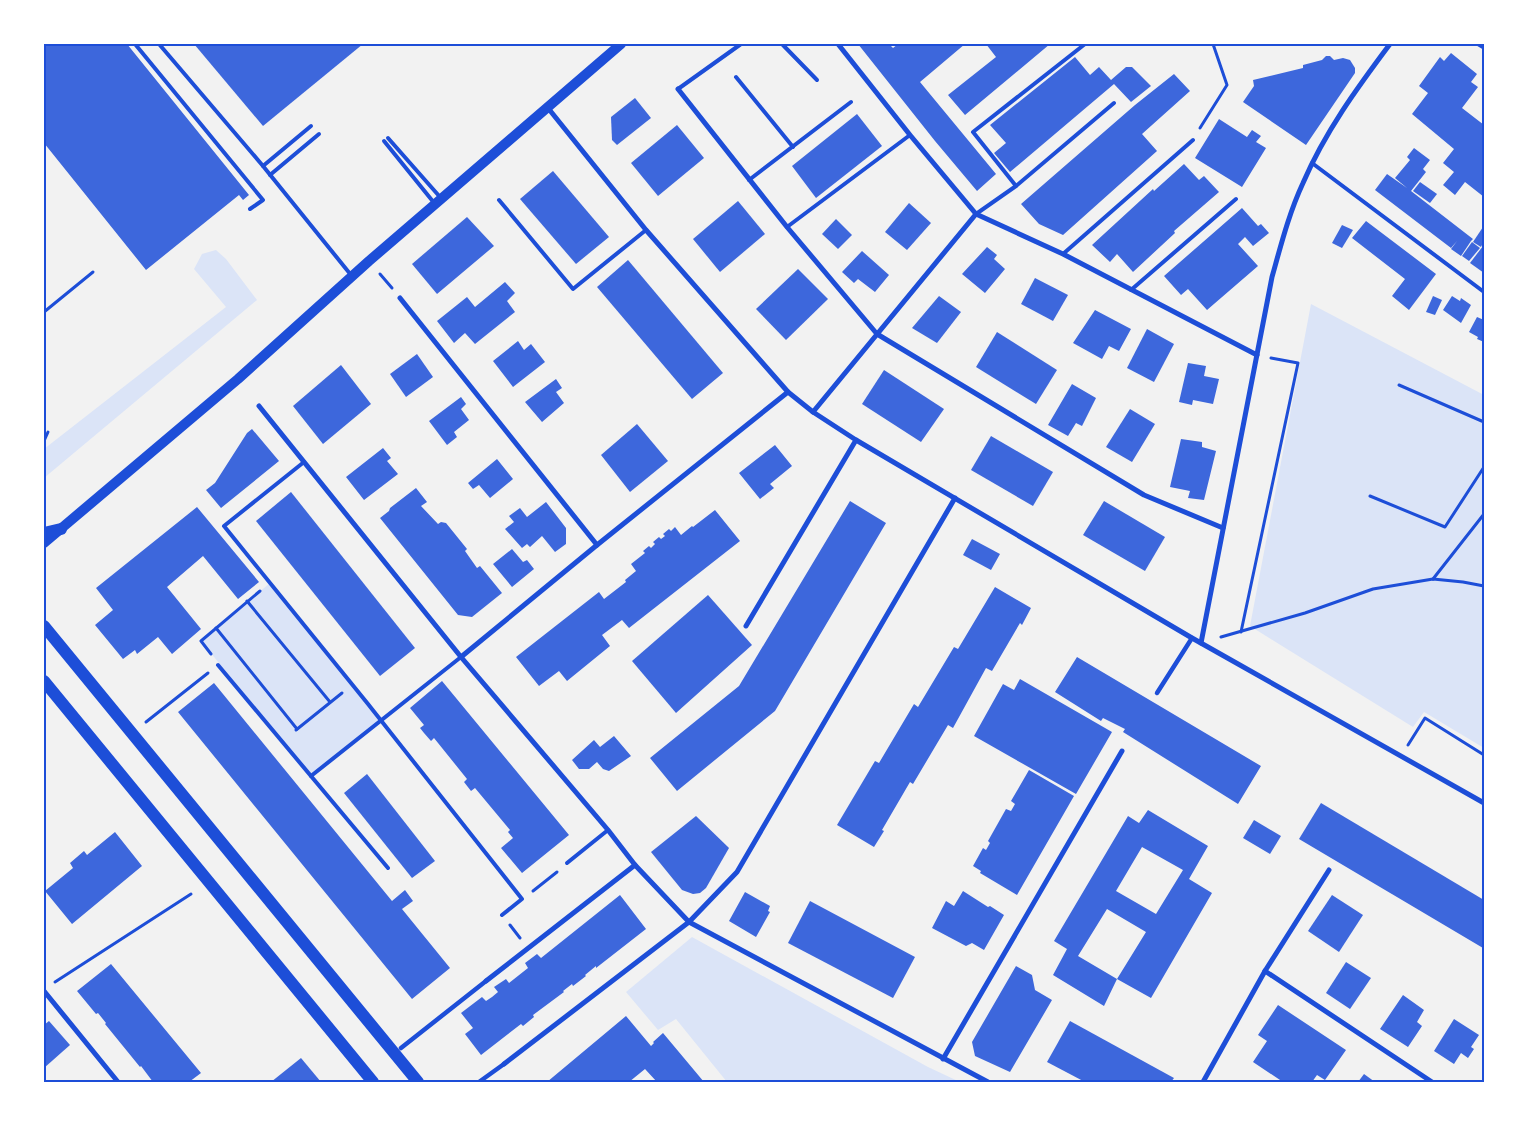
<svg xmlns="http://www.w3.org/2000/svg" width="1528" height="1126" font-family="Roboto,sans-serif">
  <rect width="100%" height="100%" fill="#f2f2f2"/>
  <!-- green -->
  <g fill="#dbe4f7">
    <polygon points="216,250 226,259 257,300 44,478 44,449 226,307 194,269 202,254"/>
    <polygon points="1311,304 1484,395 1484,748 1424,712 1413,727 1250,626"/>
    <polygon points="270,583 381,721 311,776 201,641"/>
    <polygon points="692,937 928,1067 960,1082 727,1082 676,1019 658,1030 626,992"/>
  </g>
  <!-- building -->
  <g fill="#3d67dc" fill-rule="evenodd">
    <polygon points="44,44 127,44 249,195 243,200 239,195 146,270 44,143"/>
    <polygon points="194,44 363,44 263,126"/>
    <polygon points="858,44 889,44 893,48 898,44 965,44 920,82 996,174 977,191 935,141"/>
    <polygon points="986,44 1050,44 965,115 948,95 996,57"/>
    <polygon points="1451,53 1477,74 1471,82 1478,87 1462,108 1484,125 1484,197 1465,182 1455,195 1443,185 1454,172 1443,163 1454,149 1412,114 1428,93 1419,86 1440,57 1444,61"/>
    <polygon points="1326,56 1330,56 1334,60 1343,58 1350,60 1355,68 1355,73 1306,145 1243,102 1254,86 1253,80 1303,68 1303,65 1322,60"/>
    <polygon points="1075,57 1090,75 1099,67 1111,80 1126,67 1132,67 1151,86 1131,102 1114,84 1010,172 994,153 1006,143 990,125"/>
    <polygon points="1174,74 1190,91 1142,134 1157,151 1063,235 1039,224 1021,204 1135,105"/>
    <polygon points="635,98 651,118 617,145 612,140 611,117"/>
    <polygon points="857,114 882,146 816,198 792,166"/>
    <polygon points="1219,119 1247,137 1252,130 1261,136 1256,142 1266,148 1242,187 1195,158"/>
    <polygon points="677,125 704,158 658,196 631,163"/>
    <polygon points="1414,148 1430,160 1423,169 1426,172 1411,191 1473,239 1471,241 1470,240 1471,241 1461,256 1451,249 1457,241 1451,248 1375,190 1387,174 1407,188 1395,178 1410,160 1407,157"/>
    <polygon points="1184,164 1199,180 1204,176 1219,192 1174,231 1175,233 1133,272 1117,254 1110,262 1092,245 1153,189 1154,191"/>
    <polygon points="553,171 609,237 576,264 520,199"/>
    <polygon points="1420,182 1437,194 1430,203 1413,191"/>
    <polygon points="738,201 765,234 720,272 693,239"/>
    <polygon points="909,203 931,223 907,250 885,232"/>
    <polygon points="1242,208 1258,226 1261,224 1269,233 1253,246 1245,237 1238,244 1258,266 1207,310 1188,289 1181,295 1164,276"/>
    <polygon points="467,217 494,246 437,294 412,264"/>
    <polygon points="836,219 852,235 838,249 822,234"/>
    <polygon points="1366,221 1436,274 1409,310 1392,296 1405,279 1352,238"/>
    <polygon points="1342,225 1353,230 1342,248 1332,243"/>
    <polygon points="1483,227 1484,228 1484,241 1481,247 1473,242"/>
    <polygon points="1472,242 1480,248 1469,261 1462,256"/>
    <polygon points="1483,246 1484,247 1484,273 1470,263"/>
    <polygon points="987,247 997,255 994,259 1005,269 985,293 962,274"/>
    <polygon points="862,251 889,275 875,292 858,279 854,283 842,272"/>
    <polygon points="628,260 723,373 692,399 597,287"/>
    <polygon points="798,269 828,299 786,340 756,309"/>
    <polygon points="1035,278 1068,295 1053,321 1021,304"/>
    <polygon points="505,282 515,293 507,301 515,312 475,344 465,333 454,343 437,321 467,297 475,307"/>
    <polygon points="939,296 961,312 937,343 912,328"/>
    <polygon points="1433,296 1442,300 1435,315 1426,312"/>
    <polygon points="1452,296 1460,301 1461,298 1471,305 1461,323 1443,310"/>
    <polygon points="1095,310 1131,329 1119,351 1109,346 1102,359 1073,343"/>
    <polygon points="1477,317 1484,320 1484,342 1477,339 1478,337 1469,332"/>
    <polygon points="1147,329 1174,344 1154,382 1127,368"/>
    <polygon points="997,332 1057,370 1036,404 976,367"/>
    <polygon points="518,341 524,350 531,344 545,362 513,387 493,361"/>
    <polygon points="417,354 433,377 406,397 390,374"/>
    <polygon points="1188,363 1206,366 1204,376 1219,379 1213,404 1193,400 1192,405 1179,402"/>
    <polygon points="341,365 371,404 323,444 293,406"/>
    <polygon points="884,370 944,409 921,442 862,404"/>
    <polygon points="556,379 562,388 556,392 564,403 542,422 525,402"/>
    <polygon points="1072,384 1096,398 1082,426 1076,423 1068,436 1048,425"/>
    <polygon points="461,397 466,404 461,409 469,420 454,432 457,437 447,445 429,421"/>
    <polygon points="1130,409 1155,424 1132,462 1106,447"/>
    <polygon points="637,424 668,461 630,492 601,455"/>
    <polygon points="252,429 279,461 221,508 206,490 215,483 247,433"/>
    <polygon points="991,436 1053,472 1033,506 971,470"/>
    <polygon points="1181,439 1202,442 1202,447 1216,451 1204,500 1188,498 1190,491 1170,487"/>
    <polygon points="775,445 792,466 770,484 774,488 760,499 739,473"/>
    <polygon points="383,448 391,458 387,461 398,474 364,500 346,477"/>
    <polygon points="497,459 513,479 490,498 479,485 473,489 468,483"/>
    <polygon points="416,488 427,502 421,506 438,524 441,522 446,523 467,549 465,551 477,568 480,566 502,593 472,617 458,615 380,518 389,511 390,508"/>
    <polygon points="291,492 415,648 380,676 256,521"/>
    <polygon points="850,501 886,523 775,711 677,791 650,758 739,686"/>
    <polygon points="1104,501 1165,537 1145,571 1083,535"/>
    <polygon points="546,502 566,528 566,544 555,552 542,536 530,547 527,544 522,548 505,529 514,522 509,516 520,508 527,517"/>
    <polygon points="197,507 259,582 238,599 203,556 167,587 201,629 172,654 158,637 137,654 135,650 123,659 95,625 113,610 96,588"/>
    <polygon points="715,510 740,541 629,628 622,620 602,635 610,646 567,681 559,671 539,686 516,657 599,592 604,599 626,582 625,580 636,571 631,564 645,553 643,551 649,546 651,548 655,544 653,542 659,537 661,539 665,536 663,534 669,529 671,531 675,527 681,535 692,526 693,527"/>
    <polygon points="972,539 1000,554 991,570 963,555"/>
    <polygon points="512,549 523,562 527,560 534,569 512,587 493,564"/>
    <polygon points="995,587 1031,608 1022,625 1020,623 992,671 986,668 953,728 948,725 913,784 910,782 882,830 884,831 874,847 837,825 875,761 879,763 914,704 918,707 954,647 958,649"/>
    <polygon points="708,595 752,645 676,713 632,661"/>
    <polygon points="1077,657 1261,766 1238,804 1123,732 1125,729 1103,718 1101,721 1055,692"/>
    <polygon points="1020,679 1112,732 1076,794 974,736 1003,684 1014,690"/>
    <polygon points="442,681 569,835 522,873 501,848 513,838 508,832 510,830 475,788 471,791 464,782 467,779 434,738 431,741 424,733 420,728 424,725 410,708"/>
    <polygon points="214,683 392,901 405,890 413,901 402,909 450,968 412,999 178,712"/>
    <polygon points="614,736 631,756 609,771 603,769 597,762 589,769 579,769 572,760 594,740 600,747"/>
    <polygon points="1029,770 1074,796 1017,895 980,873 981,871 973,866 983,848 986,850 990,843 988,841 1006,809 1011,811 1015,804 1011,801"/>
    <polygon points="367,774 435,861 412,878 344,793"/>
    <polygon points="1321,803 1484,900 1484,946 1483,948 1299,839"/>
    <path d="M1148,810L1208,846L1189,879L1212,893L1151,998L1117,979L1104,1006L1053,975L1067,949L1054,941L1128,816L1139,823ZM1142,847L1183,870L1156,914L1116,891ZM1107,909L1146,932L1117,979L1078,956Z"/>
    <polygon points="696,816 729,848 706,888 700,893 693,894 682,890 651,852"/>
    <polygon points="1254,820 1281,836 1270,854 1243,838"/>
    <polygon points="115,832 142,866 72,924 45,891 73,868 70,863 84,851 87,855"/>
    <polygon points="963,891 988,907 990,906 1004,915 984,950 972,943 966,946 932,928 946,901 954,906"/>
    <polygon points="745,892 770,906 768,911 770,912 756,937 729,921"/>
    <polygon points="620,895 646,929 596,968 596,966 585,975 586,976 573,986 572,984 563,991 564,992 533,1015 534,1017 523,1026 521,1024 481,1055 465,1034 473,1028 461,1013 482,997 486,1001 492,997 498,992 494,987 506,979 509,983 528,968 525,963 537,954 541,958"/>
    <polygon points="1332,895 1363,915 1339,952 1308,931"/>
    <polygon points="810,901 915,957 893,998 788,943"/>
    <polygon points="1346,962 1371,978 1350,1009 1326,993"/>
    <polygon points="111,964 201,1073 189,1082 153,1082 141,1066 140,1067 105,1024 106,1023 98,1013 96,1014 77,991"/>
    <polygon points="1016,966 1032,975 1035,990 1052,1000 1010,1072 975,1056 972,1042"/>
    <polygon points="1403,995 1424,1010 1417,1022 1422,1026 1408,1047 1380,1029"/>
    <polygon points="1278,1005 1346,1050 1325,1080 1317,1075 1312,1082 1283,1082 1253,1062 1267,1041 1258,1035"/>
    <polygon points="626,1016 651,1046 654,1043 653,1042 663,1033 704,1082 657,1082 645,1069 629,1082 547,1082"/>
    <polygon points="1454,1019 1479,1035 1471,1047 1474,1049 1468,1058 1461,1053 1454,1064 1434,1051"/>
    <polygon points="49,1021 70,1045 44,1068 44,1025"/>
    <polygon points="1070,1021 1174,1078 1171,1082 1085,1082 1047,1062"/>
    <polygon points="301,1058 321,1082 271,1082"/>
    <polygon points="1364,1074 1375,1082 1358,1082"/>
  </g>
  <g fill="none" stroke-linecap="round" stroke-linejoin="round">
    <!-- path -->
    <g stroke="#1d4ed8" stroke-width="3">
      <polyline points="1200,128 1227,85 1213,44"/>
      <polyline points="380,274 392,288"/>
      <polyline points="44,312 93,272"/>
      <polyline points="1399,385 1484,422"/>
      <polyline points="44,441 48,432"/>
      <polyline points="1370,496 1445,527 1484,467"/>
      <polyline points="1433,579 1484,514"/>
      <polyline points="247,601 330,702"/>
      <polyline points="216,628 297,729"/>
      <polyline points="1241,632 1298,363 1271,358"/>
      <polyline points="1221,637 1305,613 1373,589 1433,579 1463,582 1484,586"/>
      <polyline points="211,654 201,641 260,591"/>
      <polyline points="146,722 208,673"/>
      <polyline points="296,730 342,693"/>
      <polyline points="1408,745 1425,718 1484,755"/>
      <polyline points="533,891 557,872"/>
      <polyline points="510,925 520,938"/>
      <polyline points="55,982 191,894"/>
    </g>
    <!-- service -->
    <g stroke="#1d4ed8" stroke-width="4">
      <polyline points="135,44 263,200 250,209"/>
      <polyline points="159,44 263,166 351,275"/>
      <polyline points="782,44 817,80"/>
      <polyline points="736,77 793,147"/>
      <polyline points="678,89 741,44"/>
      <polyline points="388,138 440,197"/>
      <polyline points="384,141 435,204"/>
      <polyline points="1312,163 1484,292"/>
      <polyline points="263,166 311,126"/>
      <polyline points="270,175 319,134"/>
      <polyline points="749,180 851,102"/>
      <polyline points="1016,186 973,132 1085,44"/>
      <polyline points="499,200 573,289 646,230"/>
      <polyline points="976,214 1016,186 1114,103"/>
      <polyline points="787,227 910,135"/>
      <polyline points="1063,254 1193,140"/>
      <polyline points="1131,290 1236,199"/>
      <polyline points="304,462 224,526 368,704 522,899 502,915"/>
      <polyline points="218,665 388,868"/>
      <polyline points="311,776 461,657"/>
      <polyline points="567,863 608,830"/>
    </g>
    <!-- pedestrian -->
    <g stroke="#1d4ed8" stroke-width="4.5">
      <polyline points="1157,693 1192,638"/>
      <polyline points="401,1048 486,981"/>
      <polyline points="479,1082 504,1064"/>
    </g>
    <!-- minor -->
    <g stroke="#1d4ed8" stroke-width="5">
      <polyline points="838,44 910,135 976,214 1063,254 1257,355"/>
      <polyline points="1479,44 1484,47"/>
      <polyline points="678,89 787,227 877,334 1144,495 1223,528"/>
      <polyline points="548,108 646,230 788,392 813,412 856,440 1192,638 1484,803"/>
      <polyline points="400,298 597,545"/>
      <polyline points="259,406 461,657 608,830 635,865 689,922 988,1082"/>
      <polyline points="813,412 976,214"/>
      <polyline points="746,626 856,440"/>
      <path d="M1201,643L1272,277C1281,245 1289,213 1303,183C1325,132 1357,88 1390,44"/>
      <polyline points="461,657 597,545 788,392"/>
      <polyline points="1265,971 1432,1082"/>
      <polyline points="486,981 635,865"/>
      <polyline points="44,991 118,1082"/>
      <polyline points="943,1059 1122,751"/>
      <polyline points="504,1064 689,922 737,872 955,498"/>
      <polyline points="1203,1082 1265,971 1329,870"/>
    </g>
    <!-- secondary -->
    <polyline stroke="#1d4ed8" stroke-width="10" points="44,543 238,379 369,261 621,44"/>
    <!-- primary -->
    <g stroke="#1d4ed8" stroke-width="12">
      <polyline points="44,533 61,529"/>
      <polyline points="44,626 418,1082"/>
      <polyline points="44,681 373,1082"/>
    </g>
  </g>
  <!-- border -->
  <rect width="1528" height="1126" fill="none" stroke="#ffffff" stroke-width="90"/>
  <rect x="45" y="45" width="1438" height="1036" fill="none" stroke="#1d4ed8" stroke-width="2"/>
</svg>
